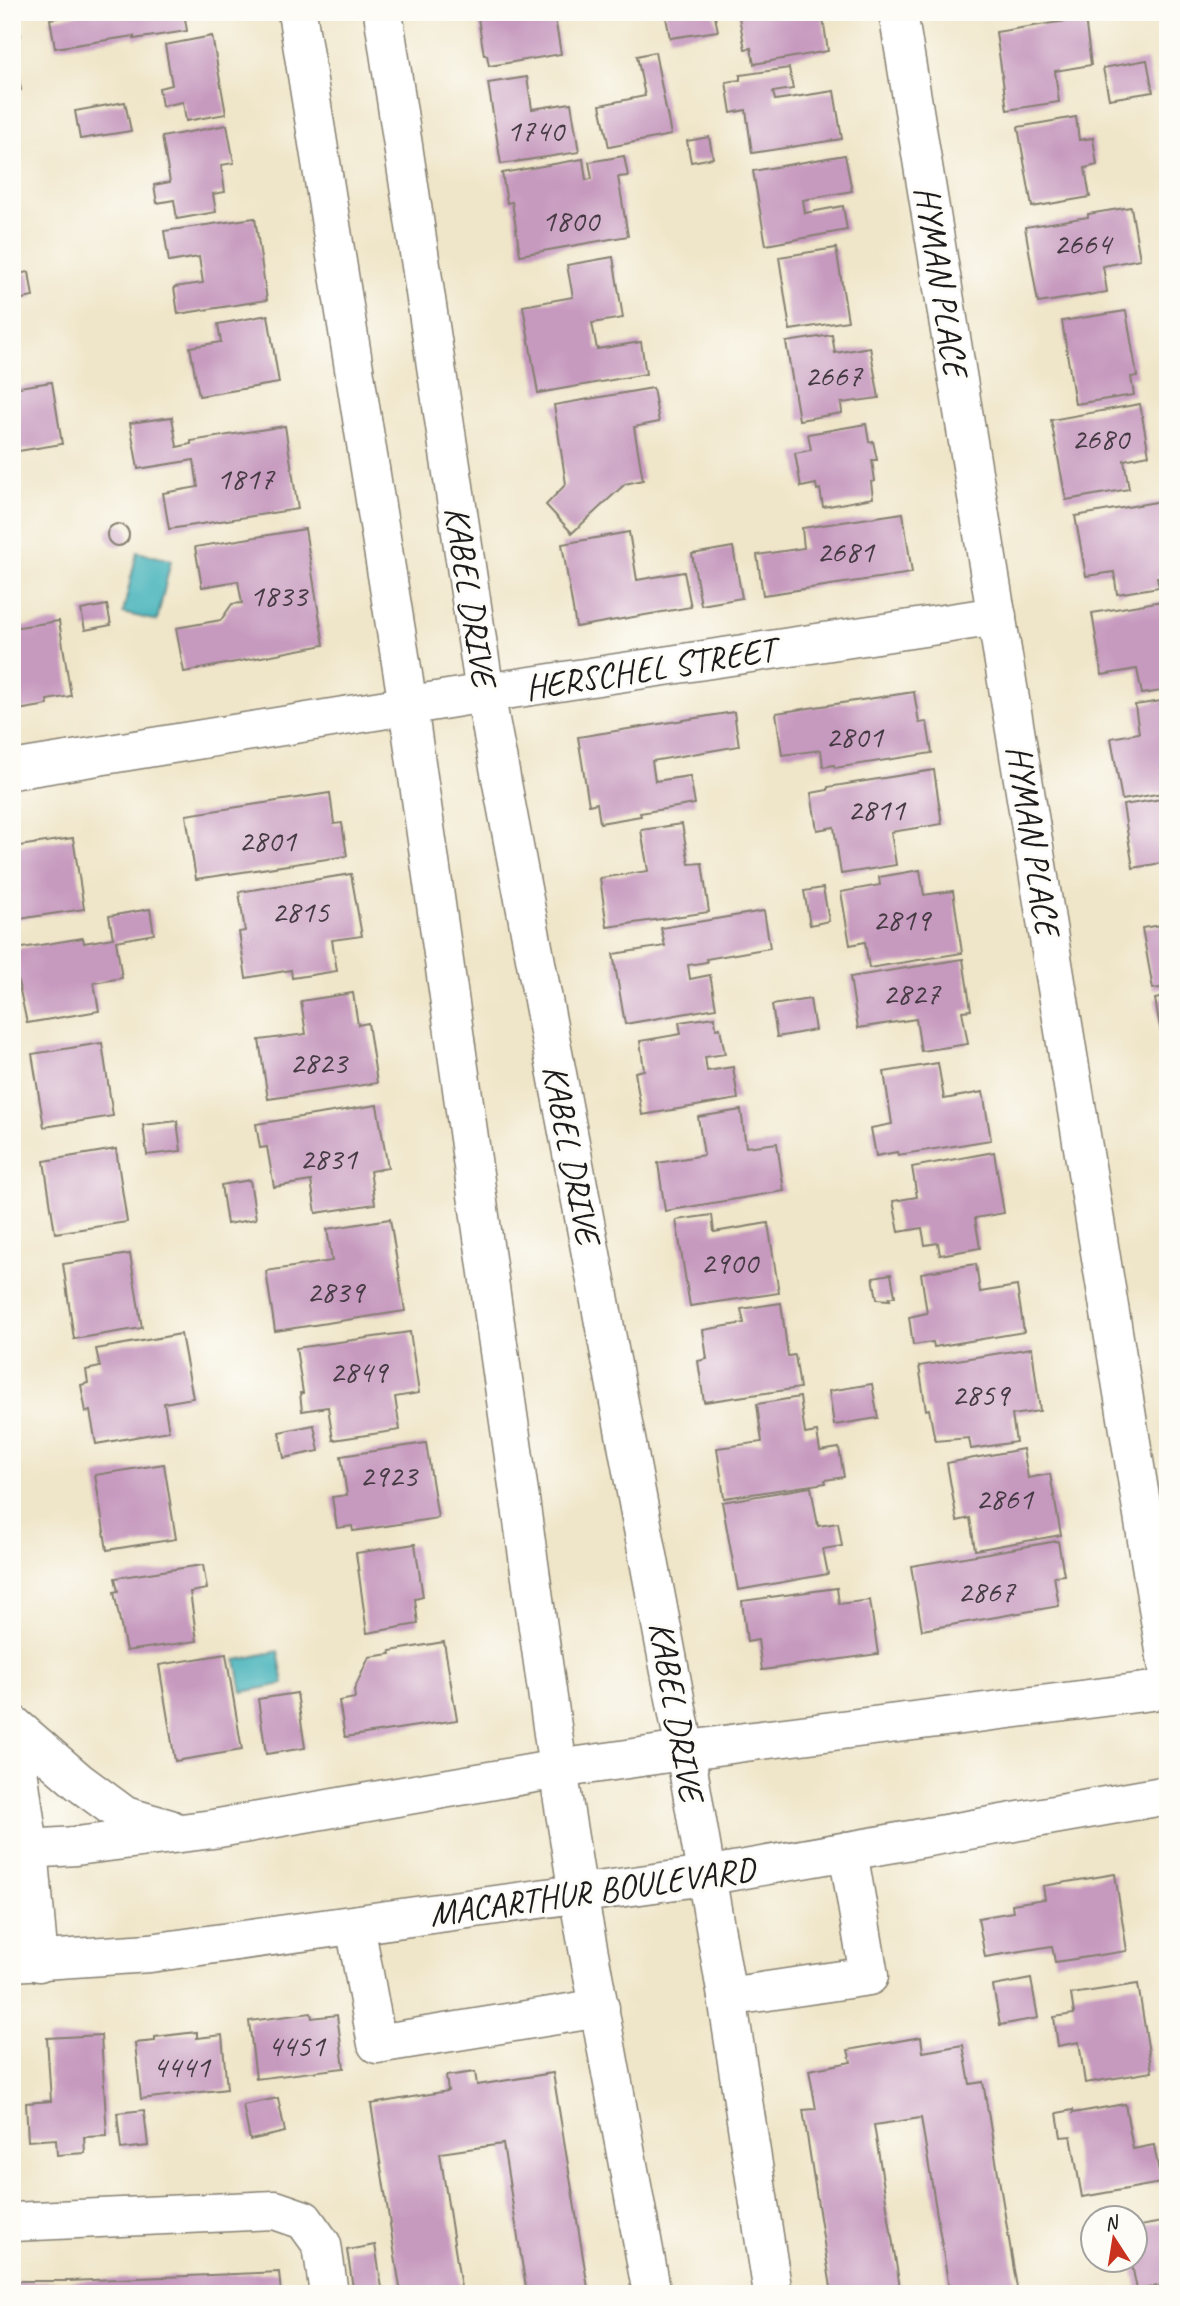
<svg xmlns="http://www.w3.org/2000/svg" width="1180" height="2306" font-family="Caveat,sans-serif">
  <rect width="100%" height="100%" fill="#fdfcf7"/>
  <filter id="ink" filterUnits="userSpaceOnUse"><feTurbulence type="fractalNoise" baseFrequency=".0143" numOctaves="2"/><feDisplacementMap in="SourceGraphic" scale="14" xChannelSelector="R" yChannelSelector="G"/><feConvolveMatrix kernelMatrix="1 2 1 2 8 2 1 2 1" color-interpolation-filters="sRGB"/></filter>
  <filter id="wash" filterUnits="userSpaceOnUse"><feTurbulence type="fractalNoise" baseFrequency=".00686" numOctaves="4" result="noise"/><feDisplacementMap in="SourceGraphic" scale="28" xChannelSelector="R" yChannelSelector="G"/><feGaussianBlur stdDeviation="1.57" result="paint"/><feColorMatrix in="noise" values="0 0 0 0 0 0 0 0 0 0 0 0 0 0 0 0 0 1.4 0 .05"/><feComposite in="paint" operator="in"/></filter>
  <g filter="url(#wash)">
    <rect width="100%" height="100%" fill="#efe5c8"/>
    <!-- water -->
    <g fill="#3fb0b8" stroke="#2e666a" stroke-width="2">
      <polygon points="137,552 171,560 157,621 123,613"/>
      <polygon points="278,1651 284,1684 242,1692 236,1660"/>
    </g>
    <g id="blocks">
      <!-- building -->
      <g fill="#c699be">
        <polygon points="12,12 16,12 21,36 12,38"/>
        <polygon points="91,12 184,12 187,31 134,39 134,36 55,48 50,19"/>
        <polygon points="477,12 554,12 561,54 489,66 487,55 484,55"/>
        <polygon points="665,12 714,12 718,31 670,38"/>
        <polygon points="738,12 822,12 828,51 754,64 751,48 745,49"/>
        <polygon points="1085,18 1091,65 1055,71 1059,102 1007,110 996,32"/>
        <polygon points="212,36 226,114 186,121 183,102 162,106 159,88 172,85 165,45"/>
        <polygon points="655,52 671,135 609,147 600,105 645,96 637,56"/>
        <polygon points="15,53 21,90 12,92 12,54"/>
        <polygon points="1147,60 1153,92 1109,99 1103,68"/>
        <polygon points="789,68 793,89 773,92 775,100 834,91 842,139 752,153 746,110 731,113 726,82 740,80 740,75"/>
        <polygon points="527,77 532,109 571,103 579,152 501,164 488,83"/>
        <polygon points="125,102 131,131 80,139 75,111"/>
        <polygon points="1076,117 1079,140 1093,138 1097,165 1085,168 1090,197 1032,207 1018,127"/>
        <polygon points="227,125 234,163 221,165 225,192 213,194 216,212 177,219 174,200 157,203 154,185 170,182 162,137"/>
        <polygon points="709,137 713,158 691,162 687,141"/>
        <polygon points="845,155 852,191 803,200 805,213 843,206 847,230 766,245 753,171"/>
        <polygon points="624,156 628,176 618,177 628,236 520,255 512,202 507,203 502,173 583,159 586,180 592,179 589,162"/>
        <polygon points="1131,207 1140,259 1103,266 1107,292 1038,303 1025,227 1088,217 1088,214"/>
        <polygon points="255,218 267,300 178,314 174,287 203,283 199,257 169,262 164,231"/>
        <polygon points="836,248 848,321 790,330 779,257"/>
        <polygon points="613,257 623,318 592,323 597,349 641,342 646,374 538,393 523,306 573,297 567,265"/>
        <polygon points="29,272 33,297 12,301 12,275"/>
        <polygon points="1126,311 1137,376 1131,377 1134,395 1075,404 1062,321"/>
        <polygon points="268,315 279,383 199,396 190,347 221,342 218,324"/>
        <polygon points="832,335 835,353 870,347 879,398 841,403 842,413 799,420 786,342"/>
        <polygon points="52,382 62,444 12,452 12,388"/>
        <polygon points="653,388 659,422 634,427 643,480 625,484 572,533 546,505 566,484 554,405"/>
        <polygon points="1140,404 1149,455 1124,460 1129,489 1066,500 1051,420"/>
        <polygon points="172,417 177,447 191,444 191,441 285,426 298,509 169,529 163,493 198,487 194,460 138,469 130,423"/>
        <polygon points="866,424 869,442 873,441 877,460 872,460 875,481 871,482 873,498 823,507 820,489 817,490 816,484 801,487 795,453 811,450 808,434"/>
        <polygon points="1162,501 1168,531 1168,575 1157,577 1159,587 1117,594 1114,572 1086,576 1075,516"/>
        <polygon points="903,513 912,573 763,595 757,555 804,548 802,528"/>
        <circle cx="118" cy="535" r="11"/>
        <polygon points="305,529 324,645 184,672 176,628 221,620 232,604 242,603 238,581 202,587 195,547"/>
        <polygon points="629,532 637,580 684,572 691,607 576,627 562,544"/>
        <polygon points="733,547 742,598 701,605 692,554"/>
        <polygon points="1168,600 1168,690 1142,694 1137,669 1102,675 1092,613"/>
        <polygon points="107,605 111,625 85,630 81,610"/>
        <polygon points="59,621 71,696 47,700 48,705 12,711 12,628"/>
        <polygon points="914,692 919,723 927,722 932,753 835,768 834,765 823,767 821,750 782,755 776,713"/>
        <polygon points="1168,700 1168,792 1122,800 1111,738 1139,733 1135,705"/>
        <polygon points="734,712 739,746 652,761 655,781 690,776 695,804 640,813 641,816 600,823 597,803 589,805 578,737"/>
        <polygon points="934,770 942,824 891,832 896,865 841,874 834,827 817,830 811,793 828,790 828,787"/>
        <polygon points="330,793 334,824 342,823 347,856 196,879 186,815"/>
        <polygon points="1168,798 1168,889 1165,889 1161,863 1133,868 1123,805"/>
        <polygon points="682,824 689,864 702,863 709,912 607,927 600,878 648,871 641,830"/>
        <polygon points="73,838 84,909 12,920 12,847"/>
        <polygon points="920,870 924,895 953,891 962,953 869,968 865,942 850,945 841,892 880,885 879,877"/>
        <polygon points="351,874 362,936 332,940 337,971 292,978 291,970 246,978 239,932 245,931 239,892"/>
        <polygon points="823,888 829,921 810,925 804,891"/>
        <polygon points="150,909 154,934 116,941 122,978 94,983 99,1011 27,1023 14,963 18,963 16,949 83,938 84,943 113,938 109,916"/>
        <polygon points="764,911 770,948 706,959 707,962 688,965 690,979 710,975 716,1008 625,1024 613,954 665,946 661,928"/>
        <polygon points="1168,924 1168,987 1153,989 1142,928"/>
        <polygon points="963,959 971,1010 962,1011 968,1044 921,1051 916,1019 858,1028 850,977"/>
        <polygon points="353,993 358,1025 368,1023 377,1083 268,1099 259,1040 306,1034 301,1001"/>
        <polygon points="1168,996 1168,1055 1165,1056 1155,999"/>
        <polygon points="810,999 815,1030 777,1037 772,1005"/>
        <polygon points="715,1017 716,1029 720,1028 725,1054 705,1057 707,1071 733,1067 738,1099 642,1115 635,1072 644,1070 640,1041 681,1034 679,1022"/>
        <polygon points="102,1043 113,1116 44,1127 32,1054"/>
        <polygon points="938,1063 944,1099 983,1092 991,1140 898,1155 897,1152 876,1156 871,1128 892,1124 884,1072"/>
        <polygon points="377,1105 388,1168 370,1171 375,1204 316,1213 311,1181 274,1187 267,1147 260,1148 256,1124"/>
        <polygon points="741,1110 746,1147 777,1143 784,1191 665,1211 658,1163 704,1155 698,1117"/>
        <polygon points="177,1121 181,1151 147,1155 143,1125"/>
        <polygon points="116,1149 127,1222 55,1233 44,1161"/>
        <polygon points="994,1152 1004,1213 975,1218 980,1248 940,1255 938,1243 925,1245 922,1228 899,1232 893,1201 917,1197 912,1167"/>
        <polygon points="250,1180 256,1219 227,1224 221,1185"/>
        <polygon points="712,1215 714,1232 768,1223 779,1293 690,1306 676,1220"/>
        <polygon points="390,1219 405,1311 275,1331 266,1271 332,1261 327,1229"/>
        <polygon points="130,1254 142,1328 74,1339 63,1264"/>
        <polygon points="976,1264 980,1292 1017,1286 1024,1332 934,1347 933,1342 913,1345 909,1317 927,1313 921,1273"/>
        <polygon points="891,1274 895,1296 889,1298 890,1300 877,1299 873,1277"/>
        <polygon points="781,1303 788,1356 795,1355 800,1388 704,1402 698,1361 707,1359 703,1330 744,1323 741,1309"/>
        <polygon points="410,1332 419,1393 395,1397 400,1430 333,1440 328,1407 302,1411 300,1393 303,1393 296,1348"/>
        <polygon points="181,1334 193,1398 164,1403 169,1431 96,1444 90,1411 86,1412 81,1385 88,1383 86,1370 100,1367 96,1349"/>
        <polygon points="1032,1348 1040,1411 1012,1415 1016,1442 971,1449 969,1438 935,1441 929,1409 926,1410 919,1366"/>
        <polygon points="872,1384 878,1418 834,1425 829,1391"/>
        <polygon points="800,1397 805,1434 817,1432 820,1451 839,1448 844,1477 825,1480 826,1483 724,1498 717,1448 762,1442 757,1404"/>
        <polygon points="314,1425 319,1451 284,1458 279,1432"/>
        <polygon points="426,1443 438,1518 353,1531 352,1526 337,1528 332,1497 347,1495 341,1456"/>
        <polygon points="1023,1449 1028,1478 1050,1474 1061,1535 975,1550 970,1518 957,1521 947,1463"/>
        <polygon points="164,1464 176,1539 107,1550 95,1475"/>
        <polygon points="811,1487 818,1526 838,1523 842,1546 823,1549 828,1574 738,1590 722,1502"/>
        <polygon points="1058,1541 1064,1575 1054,1576 1059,1606 922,1630 911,1566"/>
        <polygon points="415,1544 423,1597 415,1599 418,1624 367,1633 356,1553"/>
        <polygon points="203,1565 207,1589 190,1592 197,1641 126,1651 114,1592 118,1591 115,1578"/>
        <polygon points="837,1588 839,1604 870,1600 878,1654 762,1670 758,1640 747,1642 742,1601"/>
        <polygon points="444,1642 457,1720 345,1737 339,1701 355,1698 354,1690 369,1657 391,1654 390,1651"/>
        <polygon points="226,1654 242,1750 175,1761 159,1665"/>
        <polygon points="297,1693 305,1748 266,1754 258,1699"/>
        <polygon points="1115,1874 1127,1951 1055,1962 1052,1946 985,1957 978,1918 1013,1912 1012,1904 1045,1899 1043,1886"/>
        <polygon points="1031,1979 1038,2018 1000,2025 993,1986"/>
        <polygon points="1138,1984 1152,2072 1085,2083 1079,2042 1058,2046 1054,2017 1074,2014 1071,1994"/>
        <polygon points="311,2013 312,2018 337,2015 344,2068 256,2079 249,2021"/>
        <polygon points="197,2032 197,2038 222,2035 227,2089 141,2099 135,2043 155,2041 155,2037"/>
        <polygon points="101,2035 107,2136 84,2137 85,2153 57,2155 56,2139 28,2141 26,2103 51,2101 47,2038"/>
        <polygon points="921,2037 923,2052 963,2045 970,2084 983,2082 1018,2294 950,2294 921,2118 874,2125 901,2294 832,2294 803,2110 816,2109 809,2070 851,2062 848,2050"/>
        <polygon points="475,2072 477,2085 553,2073 589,2294 527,2294 503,2144 440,2153 462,2294 401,2294 371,2104 448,2091 446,2076"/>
        <polygon points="278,2098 285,2132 250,2140 243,2105"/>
        <polygon points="1125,2104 1133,2149 1154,2145 1161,2183 1082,2197 1071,2136 1061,2137 1057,2113 1073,2110 1073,2113"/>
        <polygon points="144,2110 148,2146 121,2149 117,2113"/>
        <polygon points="1168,2221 1168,2284 1137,2290 1131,2260 1134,2260 1134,2227"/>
        <polygon points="375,2245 383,2294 354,2294 347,2250"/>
        <polygon points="279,2272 281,2294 12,2294 12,2281 69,2281"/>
      </g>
    </g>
  </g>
  <g filter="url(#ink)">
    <use href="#blocks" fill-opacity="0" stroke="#868072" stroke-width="2"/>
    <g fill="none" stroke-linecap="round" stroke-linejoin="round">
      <!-- minor casing -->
      <g stroke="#868072" stroke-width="41">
        <g id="minor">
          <polyline points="297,12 408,706 558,1769 578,1894 652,2294"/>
          <polyline points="383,12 485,693 685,1751 727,1997 773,2294"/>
          <polyline points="898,12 1168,1669"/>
          <polyline points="12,770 485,693 997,616"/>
          <polyline points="12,1724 79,1782 125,1816 170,1829"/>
          <polyline points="12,1726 29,1848 39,1962"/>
          <polyline points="12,1850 76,1846 213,1829 558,1769 745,1742 1168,1689"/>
          <polyline points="355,1925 377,2044 600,2008"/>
          <polyline points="12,1962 150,1953 705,1876 1168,1795"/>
          <polyline points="727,1997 869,1976 848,1851"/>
          <polyline points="12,2222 275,2210 304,2220 322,2245 329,2294"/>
        </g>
      </g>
      <!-- minor -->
      <use href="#minor" stroke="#fff" stroke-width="38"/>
    </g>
  </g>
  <g text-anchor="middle" stroke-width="6" stroke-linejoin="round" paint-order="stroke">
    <!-- number labels -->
    <g font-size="32" fill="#463b44">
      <text x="535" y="141">1740</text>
      <text x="570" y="231">1800</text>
      <text x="1082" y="254">2664</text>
      <text x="833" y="386">2667</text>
      <text x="1100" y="449">2680</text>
      <text x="245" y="489">1817</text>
      <text x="845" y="562">2681</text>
      <text x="278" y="606">1833</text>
      <text x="854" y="747">2801</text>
      <text x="876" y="820">2811</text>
      <text x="267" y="851">2801</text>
      <text x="300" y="922">2815</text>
      <text x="901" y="930">2819</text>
      <text x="911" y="1004">2827</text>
      <text x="318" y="1073">2823</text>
      <text x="328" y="1169">2831</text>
      <text x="729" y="1273">2900</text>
      <text x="335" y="1302">2839</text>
      <text x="358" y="1382">2849</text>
      <text x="980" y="1405">2859</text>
      <text x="388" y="1486">2923</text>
      <text x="1004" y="1509">2861</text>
      <text x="986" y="1602">2867</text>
      <text x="296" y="2056">4451</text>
      <text x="181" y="2077">4441</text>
    </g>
    <!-- street labels -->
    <g font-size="35" fill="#1c1c1c" stroke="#fdfcf7">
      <text transform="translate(942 281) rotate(81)" y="12">HYMAN PLACE</text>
      <text transform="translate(471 596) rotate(81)" y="12">KABEL DRIVE</text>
      <text transform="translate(650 668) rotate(-9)" y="12">HERSCHEL STREET</text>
      <text transform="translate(1034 840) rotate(81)" y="12">HYMAN PLACE</text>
      <text transform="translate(572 1154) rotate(79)" y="12">KABEL DRIVE</text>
      <text transform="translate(677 1711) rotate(80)" y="12">KABEL DRIVE</text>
      <text transform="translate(592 1891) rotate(-8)" y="12">MACARTHUR BOULEVARD</text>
    </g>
  </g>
  <!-- margin -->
  <rect width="1180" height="2306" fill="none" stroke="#fdfcf7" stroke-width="42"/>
  <!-- north arrow -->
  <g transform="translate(1114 2239) rotate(348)"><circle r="33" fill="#fdfcf7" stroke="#a3a29f" stroke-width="2"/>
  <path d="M0-5L12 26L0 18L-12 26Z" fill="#c8321e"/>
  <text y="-10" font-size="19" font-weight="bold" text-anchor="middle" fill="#1c1c1c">N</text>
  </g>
</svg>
